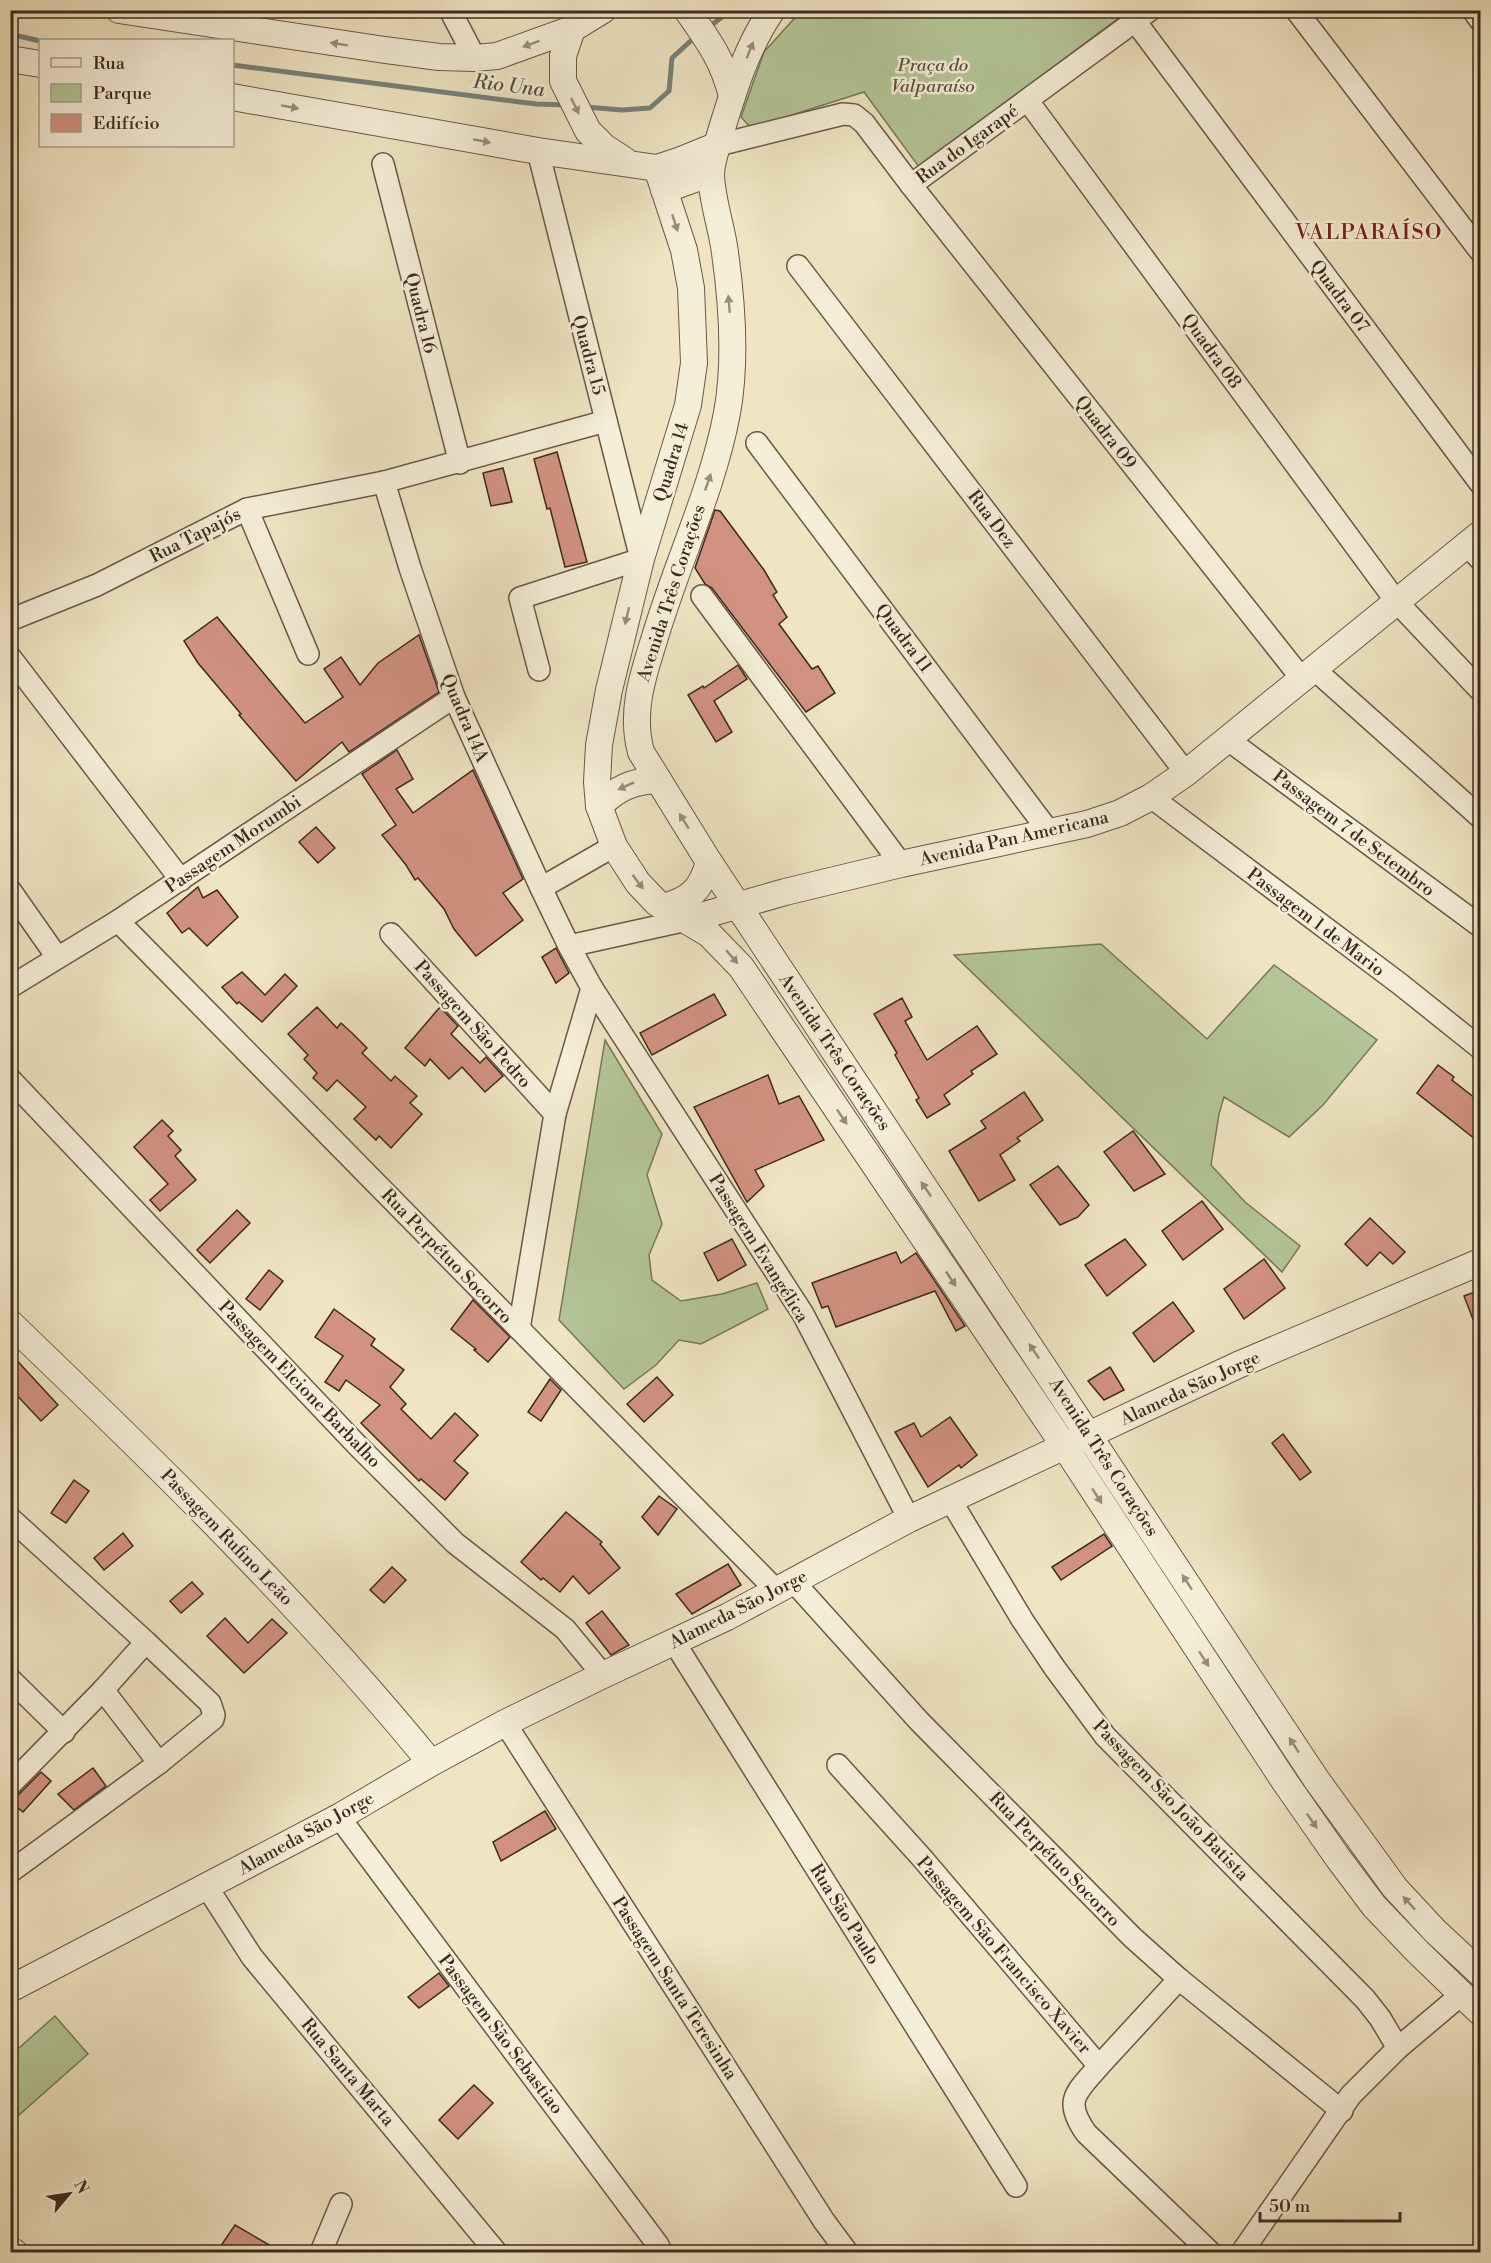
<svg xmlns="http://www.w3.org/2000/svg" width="1491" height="2263" font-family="'Libre Bodoni',serif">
  <rect width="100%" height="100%" fill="#efe5c3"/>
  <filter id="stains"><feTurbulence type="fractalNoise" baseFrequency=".00333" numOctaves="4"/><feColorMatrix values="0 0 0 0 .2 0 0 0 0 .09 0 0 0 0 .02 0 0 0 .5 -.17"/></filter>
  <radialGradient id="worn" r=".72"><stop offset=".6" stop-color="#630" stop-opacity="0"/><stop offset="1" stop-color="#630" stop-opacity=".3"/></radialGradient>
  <!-- green -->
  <g fill="#b4c698" stroke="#78785a" stroke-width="1.5">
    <polygon points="801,11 1128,11 919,167 864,92 751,128 741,117 764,52"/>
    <polygon points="1101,944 1207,1039 1274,965 1377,1040 1323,1105 1289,1137 1224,1097 1219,1114 1211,1165 1245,1202 1300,1246 1282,1272 954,955"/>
    <polygon points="605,1040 662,1134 647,1175 662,1224 649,1255 652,1280 681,1301 722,1294 757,1283 768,1309 701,1344 679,1340 656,1365 624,1389 559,1320"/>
    <polygon points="55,2016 88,2054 11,2122 11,2055"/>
  </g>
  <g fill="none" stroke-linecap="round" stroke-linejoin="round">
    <!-- stream -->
    <g stroke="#75837b" stroke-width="5">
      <polyline points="709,27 731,10"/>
      <polyline points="10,34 40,41"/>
      <polyline points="232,65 536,104 567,105"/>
      <polyline points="586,107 622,110 650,108 669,91 672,58 696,36"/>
    </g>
  </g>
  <!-- building -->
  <g fill="#d19281" stroke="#3d2a1d" stroke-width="1.5">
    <polygon points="557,452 587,562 565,567 550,508 547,509 534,459"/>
    <polygon points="503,468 512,502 491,506 483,473"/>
    <polygon points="715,510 720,511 764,570 777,592 773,595 787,617 779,624 812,669 818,666 835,693 806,712 712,588 705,584 695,568"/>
    <polygon points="217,617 305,723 343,697 324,669 341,657 360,685 378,663 419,635 439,692 349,752 342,742 296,781 239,715 241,714 198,663 184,641"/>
    <polygon points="738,665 747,679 714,701 732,732 716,742 688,695 703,686 704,688"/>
    <polygon points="397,750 413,779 396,789 413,813 473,770 523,879 503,893 523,920 476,956 454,929 444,909 418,878 415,880 406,865 382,835 396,825 362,774"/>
    <polygon points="316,827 335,848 318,863 299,842"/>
    <polygon points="198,887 203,898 217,890 238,917 207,946 189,928 182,933 167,913"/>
    <polygon points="556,948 569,973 556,983 542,957"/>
    <polygon points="242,972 265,995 285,974 297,986 262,1022 239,1002 237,1004 222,987"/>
    <polygon points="714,994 726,1015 652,1055 640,1033"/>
    <polygon points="902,998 912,1017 905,1021 927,1060 977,1026 997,1054 971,1071 973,1074 944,1095 950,1104 927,1118 916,1100 919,1098 895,1055 897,1053 874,1014"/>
    <polygon points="317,1007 337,1028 341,1023 352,1033 367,1048 362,1053 391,1081 395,1076 417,1096 410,1103 422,1114 391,1148 379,1136 376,1140 354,1119 366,1107 337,1080 327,1091 313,1078 317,1073 304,1059 308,1055 288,1034"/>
    <polygon points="440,1007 458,1026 451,1034 480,1063 486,1057 503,1076 485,1092 462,1067 449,1079 430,1059 425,1066 405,1048"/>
    <polygon points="1438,1065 1454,1077 1452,1080 1480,1102 1480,1143 1417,1093"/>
    <polygon points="768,1075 779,1104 799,1096 824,1140 755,1170 764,1186 747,1202 694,1107"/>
    <polygon points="1024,1092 1043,1120 1017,1138 1020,1141 1000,1155 1015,1180 979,1201 949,1151 986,1128 981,1121"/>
    <polygon points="162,1120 173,1131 168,1136 181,1150 175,1156 196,1180 160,1211 150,1200 168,1184 134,1147"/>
    <polygon points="1133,1131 1165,1174 1134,1191 1104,1152"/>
    <polygon points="1058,1166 1089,1205 1078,1217 1060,1225 1030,1185"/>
    <polygon points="1202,1201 1223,1229 1183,1260 1162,1231"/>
    <polygon points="237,1210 250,1223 210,1263 197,1250"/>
    <polygon points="1370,1218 1405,1252 1393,1264 1380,1252 1367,1266 1345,1244"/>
    <polygon points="732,1239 746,1265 718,1281 704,1253"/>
    <polygon points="1125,1239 1146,1265 1107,1296 1085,1265"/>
    <polygon points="896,1252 901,1263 916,1253 965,1326 956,1331 935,1291 836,1327 828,1306 822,1308 812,1283"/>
    <polygon points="1264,1259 1285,1288 1244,1319 1224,1289"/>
    <polygon points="269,1270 283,1281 260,1310 246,1299"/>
    <polygon points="1480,1290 1480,1335 1479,1335 1464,1296"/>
    <polygon points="473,1300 510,1337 488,1362 474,1350 476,1349 451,1329"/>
    <polygon points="1173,1302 1194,1331 1154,1362 1133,1333"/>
    <polygon points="334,1309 375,1339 371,1345 404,1370 390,1387 406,1404 401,1409 431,1439 455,1413 478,1435 454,1461 468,1473 445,1500 421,1479 419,1481 361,1423 380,1405 346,1380 339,1391 325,1382 343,1356 315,1337"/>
    <polygon points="10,1353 58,1405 41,1421 10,1388"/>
    <polygon points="1110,1367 1124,1390 1104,1400 1088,1381"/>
    <polygon points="657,1377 673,1395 644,1422 627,1404"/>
    <polygon points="550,1379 561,1390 541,1421 528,1412"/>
    <polygon points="950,1417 977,1455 961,1468 959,1465 928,1487 895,1432 914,1423 921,1437"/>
    <polygon points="1283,1434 1311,1472 1300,1480 1272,1443"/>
    <polygon points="74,1480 89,1491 66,1523 51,1513"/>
    <polygon points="659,1496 677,1509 658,1535 642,1517"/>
    <polygon points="566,1512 602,1542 600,1544 620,1568 589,1594 573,1576 560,1592 543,1578 541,1580 521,1562"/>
    <polygon points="123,1533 133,1546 104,1570 94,1558"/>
    <polygon points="1104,1534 1112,1546 1061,1580 1052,1567"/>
    <polygon points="728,1564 741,1585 692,1614 676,1594"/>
    <polygon points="392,1567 406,1580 384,1603 370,1590"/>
    <polygon points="192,1582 203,1594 181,1613 170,1601"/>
    <polygon points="602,1611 629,1645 611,1655 586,1623"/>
    <polygon points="225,1618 248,1643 272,1619 287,1633 244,1673 207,1636"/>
    <polygon points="93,1768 106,1786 74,1810 58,1794"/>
    <polygon points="41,1772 51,1781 23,1812 10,1802 10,1798 19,1794"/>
    <polygon points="545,1811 556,1829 501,1861 493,1842"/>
    <polygon points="439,1973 449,1986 419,2008 408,1997"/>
    <polygon points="474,2085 493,2103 458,2139 439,2120"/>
    <polygon points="235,2225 283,2253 216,2253"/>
  </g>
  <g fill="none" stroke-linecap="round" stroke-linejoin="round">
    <!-- minor casing -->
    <g stroke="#6a5946" stroke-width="24">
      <g id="minor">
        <polyline points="450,10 475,58"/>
        <polyline points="1296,10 1480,251"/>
        <polyline points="1473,10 1480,20"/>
        <polyline points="1135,21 1480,483"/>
        <polyline points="1028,101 1396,601 1480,690"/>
        <polyline points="718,145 843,114 854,115 864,123 911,185 1302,679"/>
        <polyline points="538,151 641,559 520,598 539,670"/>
        <polyline points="383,164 460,463"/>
        <polyline points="911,185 1150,10"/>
        <polyline points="798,266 1186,773"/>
        <polyline points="757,443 1050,833"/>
        <polyline points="384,482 410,568 454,697 541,888 569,946 592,988 803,1314 909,1519"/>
        <polyline points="247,509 308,654"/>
        <polyline points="1467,545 1480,559"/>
        <polyline points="702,596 901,864"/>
        <polyline points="10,620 97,585 247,509 384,482 606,421"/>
        <polyline points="10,657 181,880"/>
        <polyline points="1314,669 1480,817"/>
        <polyline points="1227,739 1480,926"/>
        <polyline points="1151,797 1400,984 1480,1048"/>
        <polyline points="541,888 614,846"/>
        <polyline points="10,890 57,957"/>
        <polyline points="118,921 776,1590"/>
        <polyline points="391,934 555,1114"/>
        <polyline points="569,946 687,920"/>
        <polyline points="10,987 118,921 454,697"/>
        <polyline points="10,1079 357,1445 455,1543 565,1629 603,1675"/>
        <polyline points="519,1329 555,1114 592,988"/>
        <polyline points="951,1501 1023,1621 1054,1667 1105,1736 1365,1999 1380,2018 1398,2048"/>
        <polyline points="10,1518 146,1642 210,1703 214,1715 213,1719 159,1763 10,1872"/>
        <polyline points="793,1581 919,1721 1132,1937 1179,1979 1342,2111"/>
        <polyline points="674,1642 1016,2186"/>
        <polyline points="10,1679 64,1732"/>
        <polyline points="103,1690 159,1763"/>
        <polyline points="505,1723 824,2221 847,2252"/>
        <path d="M838,1765L922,1858L1099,2066C1076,2093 1063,2100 1086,2133L1210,2252"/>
        <polyline points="10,1785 103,1690 146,1642"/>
        <polyline points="339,1817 658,2245 661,2252"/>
        <polyline points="207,1887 252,1957 496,2252"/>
        <polyline points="1099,2066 1179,1979"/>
        <polyline points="321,2252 341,2204"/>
        <polyline points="1242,2252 1351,2095 1398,2048 1462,1994"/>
      </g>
    </g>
    <!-- tertiary casing -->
    <g stroke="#6a5946" stroke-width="28">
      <g id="tertiary">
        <polyline points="119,10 385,50 439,57 475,58 497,56 572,29 603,10"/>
        <path d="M687,10C708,40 723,60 732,96"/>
        <path d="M772,10C746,48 733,92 720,135C717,147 711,162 711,175C712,199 720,222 724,246C732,300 737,359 727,413C713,488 677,563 655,637C643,675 630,712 641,752L709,862L1316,1779L1395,1888L1435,1931L1480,1973"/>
        <polyline points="572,29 563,56 563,81 588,131 604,147 624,160"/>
        <polyline points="10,59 40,64"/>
        <polyline points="232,97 538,151 657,168 681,160 718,145"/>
        <polyline points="657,168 684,250 691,288 694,363 688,405 641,559 609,690 599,745 597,782 599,806 614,846 638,883 657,903 709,934 741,967 1065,1447 1285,1782 1338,1858 1374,1906 1418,1952 1480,2012"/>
        <polyline points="664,190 711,173"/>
        <path d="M599,806C617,788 633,781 658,780"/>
        <path d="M664,907C691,899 701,890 709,862"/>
        <polyline points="687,920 785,892 901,864 1087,824 1120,813 1151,797 1186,773 1480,534"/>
        <path d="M10,1323C157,1464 302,1605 431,1763"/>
        <polyline points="10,1989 339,1817 431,1763 505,1723 603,1675 727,1617 909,1519 1238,1365 1480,1262"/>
        <polyline points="10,2251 14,2252"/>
      </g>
    </g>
    <!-- minor -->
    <use href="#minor" stroke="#f5eed8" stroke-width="21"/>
    <!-- tertiary -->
    <use href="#tertiary" stroke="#f5eed8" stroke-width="26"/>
  </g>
  <!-- one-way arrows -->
  <defs><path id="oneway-solid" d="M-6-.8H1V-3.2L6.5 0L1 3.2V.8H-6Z" transform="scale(1.5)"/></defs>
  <g fill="#998c7a">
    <use href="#oneway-solid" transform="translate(339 44) rotate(-171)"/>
    <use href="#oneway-solid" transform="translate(531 44) rotate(160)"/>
    <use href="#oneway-solid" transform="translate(750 50) rotate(-68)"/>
    <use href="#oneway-solid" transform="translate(575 106) rotate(64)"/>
    <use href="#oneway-solid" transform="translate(290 107) rotate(10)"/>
    <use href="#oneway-solid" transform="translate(482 141) rotate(10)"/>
    <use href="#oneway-solid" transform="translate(675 223) rotate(72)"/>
    <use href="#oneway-solid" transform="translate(729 304) rotate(-95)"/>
    <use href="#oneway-solid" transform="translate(708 482) rotate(-71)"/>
    <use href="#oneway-solid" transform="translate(627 616) rotate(103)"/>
    <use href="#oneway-solid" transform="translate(626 786) rotate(156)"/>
    <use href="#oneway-solid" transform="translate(684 821) rotate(-122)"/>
    <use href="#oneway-solid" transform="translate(638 882) rotate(53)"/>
    <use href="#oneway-solid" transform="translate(732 957) rotate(49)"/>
    <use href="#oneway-solid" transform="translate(842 1117) rotate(56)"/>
    <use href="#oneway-solid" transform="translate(926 1189) rotate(-124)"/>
    <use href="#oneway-solid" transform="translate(951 1279) rotate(56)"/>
    <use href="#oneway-solid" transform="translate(1034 1351) rotate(-124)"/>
    <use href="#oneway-solid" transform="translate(1097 1496) rotate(57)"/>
    <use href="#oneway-solid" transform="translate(1187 1582) rotate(-123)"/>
    <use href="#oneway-solid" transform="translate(1204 1659) rotate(57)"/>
    <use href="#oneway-solid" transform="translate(1294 1745) rotate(-123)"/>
    <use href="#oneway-solid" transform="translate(1312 1821) rotate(55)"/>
    <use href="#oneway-solid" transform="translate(1409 1903) rotate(-133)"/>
  </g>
  <g text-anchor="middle" stroke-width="5" stroke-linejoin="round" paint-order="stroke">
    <!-- park labels -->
    <g font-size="18" font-style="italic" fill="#5b513c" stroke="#f5eed8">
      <text x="933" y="71">Praça do<tspan x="933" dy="21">Valparaíso</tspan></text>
    </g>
    <!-- street labels -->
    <g font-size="18" fill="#3d2a1d" stroke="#f5eed8">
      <text transform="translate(967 144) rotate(-36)" y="6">Rua do Igarapé</text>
      <text transform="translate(1340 296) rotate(53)" y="6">Quadra 07</text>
      <text transform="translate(421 313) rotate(76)" y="6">Quadra 16</text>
      <text transform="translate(1212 351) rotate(54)" y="6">Quadra 08</text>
      <text transform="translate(589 355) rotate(75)" y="6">Quadra 15</text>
      <text transform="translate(1106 432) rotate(52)" y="6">Quadra 09</text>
      <text transform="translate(671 462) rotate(-73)" y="6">Quadra 14</text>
      <text transform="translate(992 519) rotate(53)" y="6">Rua Dez</text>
      <text transform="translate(195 535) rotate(-27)" y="6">Rua Tapajós</text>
      <text transform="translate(671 593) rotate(-72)" y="6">Avenida Três Corações</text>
      <text transform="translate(904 638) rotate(53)" y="6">Quadra 11</text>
      <text transform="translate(465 718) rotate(67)" y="6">Quadra 14A</text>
      <text transform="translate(1354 833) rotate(37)" y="6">Passagem 7 de Setembro</text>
      <text transform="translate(1014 838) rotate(-13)" y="6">Avenida Pan Americana</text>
      <text transform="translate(233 844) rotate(-34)" y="6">Passagem Morumbi</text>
      <text transform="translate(1316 922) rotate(37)" y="6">Passagem 1 de Mario</text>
      <text transform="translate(473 1024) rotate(48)" y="6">Passagem São Pedro</text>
      <text transform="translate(835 1052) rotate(56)" y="6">Avenida Três Corações</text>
      <text transform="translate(759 1248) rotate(58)" y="6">Passagem Evangélica</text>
      <text transform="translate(447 1256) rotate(46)" y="6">Rua Perpétuo Socorro</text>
      <text transform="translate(300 1384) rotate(46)" y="6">Passagem Elcione Barbalho</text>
      <text transform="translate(1190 1388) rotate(-25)" y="6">Alameda São Jorge</text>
      <text transform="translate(1104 1457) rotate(57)" y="6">Avenida Três Corações</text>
      <text transform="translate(227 1537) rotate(46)" y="6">Passagem Rufino Leão</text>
      <text transform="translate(738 1609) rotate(-27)" y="6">Alameda São Jorge</text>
      <text transform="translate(1171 1800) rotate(46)" y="6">Passagem São João Batista</text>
      <text transform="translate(306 1833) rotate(-29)" y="6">Alameda São Jorge</text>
      <text transform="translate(1055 1859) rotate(46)" y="6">Rua Perpétuo Socorro</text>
      <text transform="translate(845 1914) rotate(58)" y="6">Rua São Paulo</text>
      <text transform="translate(1004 1955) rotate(49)" y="6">Passagem São Francisco Xavier</text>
      <text transform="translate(675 1988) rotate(57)" y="6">Passagem Santa Teresinha</text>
      <text transform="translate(501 2034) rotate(53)" y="6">Passagem São Sebastiao</text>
      <text transform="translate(348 2072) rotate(50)" y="6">Rua Santa Marta</text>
    </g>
    <!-- water labels -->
    <g font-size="20" font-style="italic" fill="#544f44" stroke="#f5eed8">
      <text transform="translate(509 85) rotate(7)" y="7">Rio Una</text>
    </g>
    <!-- quarter labels -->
    <g font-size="21" letter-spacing="1.5" fill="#7a1f14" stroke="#f5eed8">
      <text x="1369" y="239">VALPARAÍSO</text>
    </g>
  </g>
  <!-- margin -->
  <rect width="1491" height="2263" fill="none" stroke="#efe5c3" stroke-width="36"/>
  <rect x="12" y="12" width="1467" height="2239" fill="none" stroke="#3d2a1d" stroke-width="3"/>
  <rect x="18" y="18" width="1455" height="2227" fill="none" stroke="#3d2a1d" stroke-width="1.5"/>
  <!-- legend -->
  <rect x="39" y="39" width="195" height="108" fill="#f5eed8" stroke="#aba08d" stroke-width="1.5"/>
  <rect x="51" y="58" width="30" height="9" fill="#f5eed8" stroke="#aba08d" stroke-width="1.5"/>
  <text x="93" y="69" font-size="18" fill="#3d2a1d">Rua</text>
  <rect x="51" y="84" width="30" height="18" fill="#b4c698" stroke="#aba08d" stroke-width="1.5"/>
  <text x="93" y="99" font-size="18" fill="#3d2a1d">Parque</text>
  <rect x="51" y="114" width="30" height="18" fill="#d19281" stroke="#aba08d" stroke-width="1.5"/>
  <text x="93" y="129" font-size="18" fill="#3d2a1d">Edifício</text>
  <!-- north arrow -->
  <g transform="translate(69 2194) rotate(61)" stroke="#f5eed8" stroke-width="4.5" paint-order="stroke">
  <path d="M0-4.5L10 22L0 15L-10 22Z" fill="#3d2a1d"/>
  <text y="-9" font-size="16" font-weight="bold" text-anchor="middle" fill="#3d2a1d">N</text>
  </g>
  <!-- scale -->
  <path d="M1260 2212v9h140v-9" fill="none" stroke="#3d2a1d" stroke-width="3"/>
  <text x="1269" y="2212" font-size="18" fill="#3d2a1d" stroke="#f5eed8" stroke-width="4.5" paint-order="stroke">50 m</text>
  <rect width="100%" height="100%" filter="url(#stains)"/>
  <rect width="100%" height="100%" fill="url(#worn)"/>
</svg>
